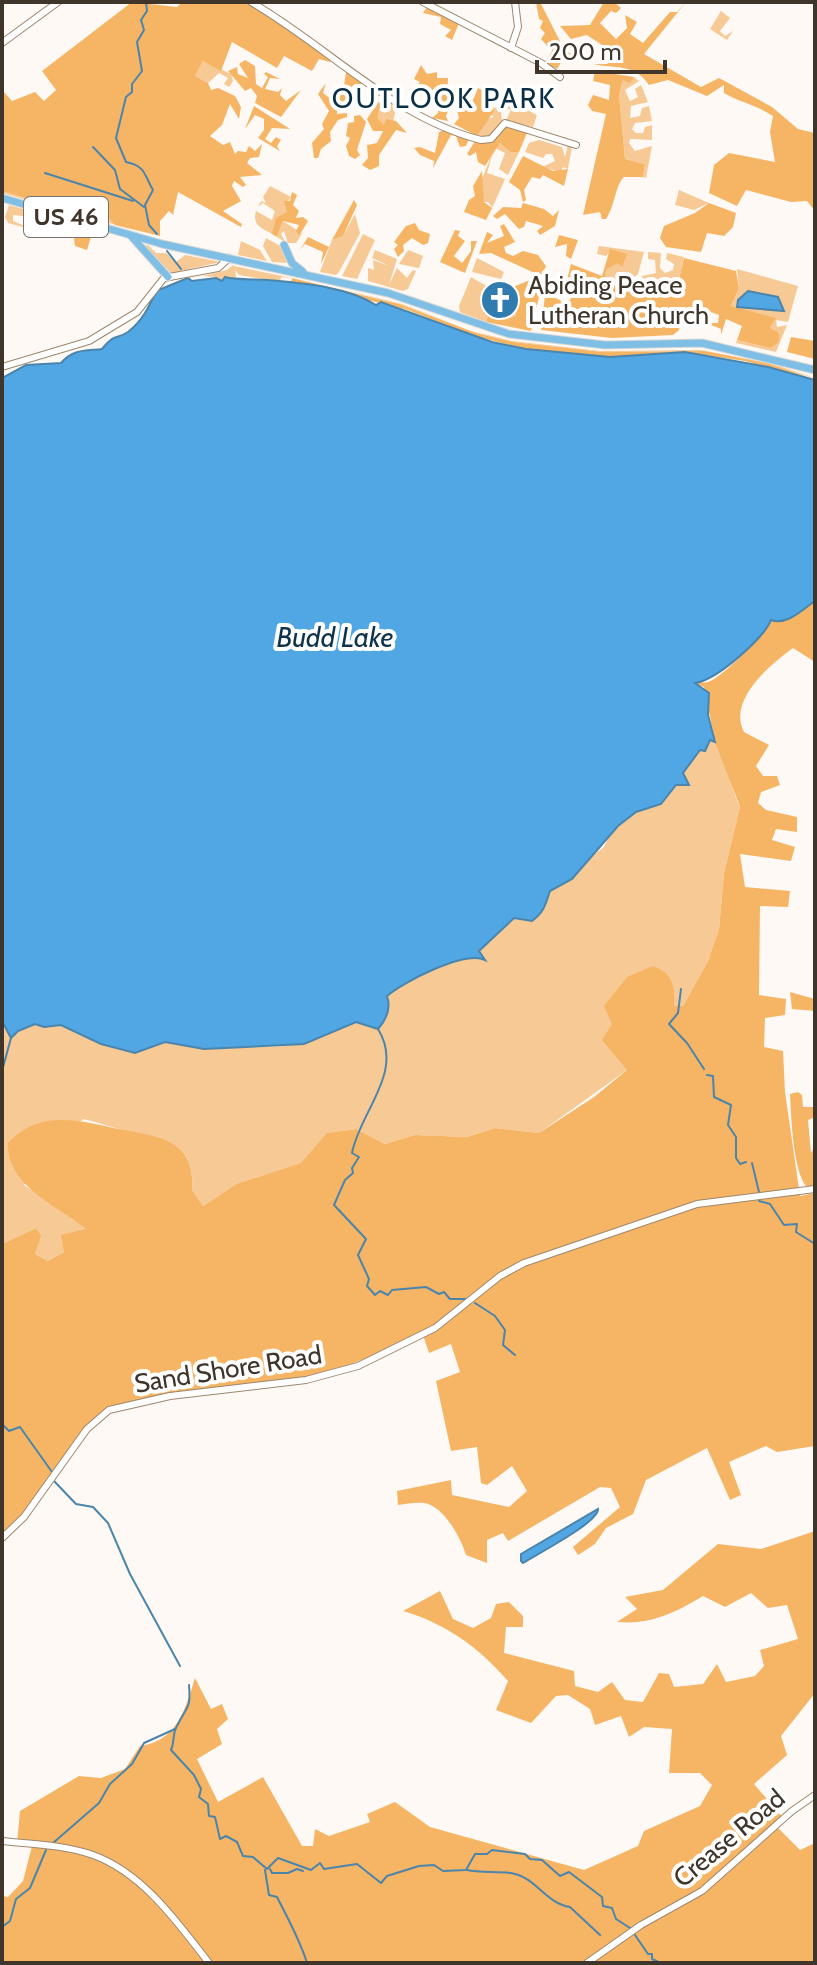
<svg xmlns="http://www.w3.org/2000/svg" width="817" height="1965" font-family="Cabin,sans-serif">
  <rect width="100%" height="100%" fill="#fef9f4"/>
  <!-- green -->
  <g fill="#f6c995">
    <polygon points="721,11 730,18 720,31 725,36 733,31 727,40 710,29"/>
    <polygon points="203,61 231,74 233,81 229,87 224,84 228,78 219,73 208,83 195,76"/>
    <polygon points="634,77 639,81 625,90 630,101 638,97 635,89 641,85 648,102 631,106 630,118 640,116 642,108 649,106 652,121 635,123 632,129 636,133 643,133 645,127 652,125 652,140 630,139 629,143 635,151 652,146 646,178 643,177 645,164 625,159 619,94 623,80"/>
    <polygon points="379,96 402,109 396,109 393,121 386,119 384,128 376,119 378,110 385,113 391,106"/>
    <polygon points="509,101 537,115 533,127 505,122 511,110 506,108"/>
    <polygon points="494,107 501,111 502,122 491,136 477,136 487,119 494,117 490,114"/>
    <polygon points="539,140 562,147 565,157 568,145 572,146 568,169 563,167 561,172 542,167 555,161 552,154 546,154 543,158 525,152 529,143"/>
    <polygon points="500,143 519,152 508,175 499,169 505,153 495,148"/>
    <polygon points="493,152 487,173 505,179 490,213 492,207 488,202 484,202 481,181"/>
    <path d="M270,186L291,197L286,204L288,211L272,234C261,228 252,225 256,211L272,220L275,211L263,203L258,207L261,201L266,203L263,197Z"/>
    <polygon points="679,190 709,203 694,210 675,205"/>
    <polygon points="2,191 89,217 109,217 115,225 134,230 2,193"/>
    <polygon points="9,205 42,214 43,218 13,215 13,221 34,230 8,223 5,217"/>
    <polygon points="355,214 360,233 339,272 336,275 320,272 332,240 343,236"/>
    <polygon points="283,221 297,230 298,236 303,232 296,243 288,243 284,231 281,234 285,242 277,237"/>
    <polygon points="363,234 375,240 357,279 342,276"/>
    <polygon points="266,238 282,247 287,263 272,262 263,246"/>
    <polygon points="241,241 260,250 267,261 238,255"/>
    <polygon points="148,245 156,253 166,253 180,266 176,262 185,255 221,262 171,273 144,246"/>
    <polygon points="599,246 644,252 638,274 622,288 604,277 606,270 619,262 623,266 623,254 611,251 606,256 597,254"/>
    <polygon points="375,250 397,259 389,285 397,268 407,278 413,270 416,271 408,289 403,291 368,281 368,268 374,270 373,260 390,266 372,258"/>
    <polygon points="408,250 423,256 419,268 399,264"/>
    <polygon points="648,252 661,253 660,268 665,273 673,270 674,264 666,259 667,253 684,257 675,297 641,287 642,276 656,273 655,260 648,259"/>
    <polygon points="477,258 504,272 501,279 472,272"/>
    <polygon points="233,265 234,266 292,278 281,277 280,282 239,275 235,270 236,277 222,282 215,277 203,276 227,270"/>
    <polygon points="737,269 798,286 788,322 776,320 777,327 787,325 776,352 736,343 737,340 770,348 770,328 775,319 731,306 739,288"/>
    <polygon points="471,277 495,291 488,305 499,310 505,305 507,310 513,308 509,294 500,292 513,287 517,298 516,316 505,319 490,314 486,322 460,312 459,306"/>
    <polygon points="330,286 402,304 471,331 512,341 600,351 700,350 770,363 815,378 705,351 603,352 513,342 476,333 399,304"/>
    <path d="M711,739C726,749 730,789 740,807L724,873L719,929L708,961L683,1006L612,1024L627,1070L539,1133L495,1128L467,1137L415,1135L385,1144L356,1129L328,1133L302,1163L236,1184L203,1206L192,1190C196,1142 164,1140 126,1131C111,1127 97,1122 83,1119L24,1185L87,1229L64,1252L48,1261L35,1254L40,1236L36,1228L2,1244V1021L12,1038L18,1031L35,1024L44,1027L61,1025L101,1044L135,1053L165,1042L204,1049L287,1046L317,1039L357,1022L378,1028C387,1020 390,1008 387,996C402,983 462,952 482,958L479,951L514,918L539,915L550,891L572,879L584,862L604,847L611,832L636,811L661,804L677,785L688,784L683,773L690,759Z"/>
  </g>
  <!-- forest -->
  <g fill="#f6b565">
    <polygon points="132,2 177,7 182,2 245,2 295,31 332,59 330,62 319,59 312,71 284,56 277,68 232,42 221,71 203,61 195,76 208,83 211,90 218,88 235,96 241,107 239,119 230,104 222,125 210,136 223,145 230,142 235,154 238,151 246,152 249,146 255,151 262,144 259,157 250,158 247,163 262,175 240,177 246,185 243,187 234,181 232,186 241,201 223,211 242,224 241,227 178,192 173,215 169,211 160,221 160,236 115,225 108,217 89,217 2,191 2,90 12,101 35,92 44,101 56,90 42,71"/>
    <polygon points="536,2 540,2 565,51 572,54 566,55 557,69 545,63 552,51 541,39 545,33 540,28 543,21 539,19"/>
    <path d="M604,2H614L621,8L616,13L611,11L600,23L616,39L627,28L625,15L637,22L630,34L643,43L670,12H677L686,2L644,54L701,87L719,78L772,107L798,129L815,133V211L807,201L791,202L746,190L737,206L709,193L714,165L729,153L775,162L770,132L773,116C757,105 741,103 724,93V85L707,96L668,80L649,85C634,63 616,69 593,64H607L611,60L608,49L587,35L571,39L560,26L590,25Z"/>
    <polygon points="427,7 459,23 452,40 445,36 451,30 440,24 441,17 423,13"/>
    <polygon points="245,60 255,66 256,84 262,88 268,77 264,74 266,72 280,79 270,78 265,89 278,92 282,88 280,95 286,101 301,90 281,117 255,103 257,96 251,88 245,91 228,71 237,67 238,74 248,78 239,64"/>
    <polygon points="421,65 427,74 437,72 437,78 448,78 447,94 453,98 446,116 448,121 432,118 438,113 439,97 420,94 416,87 420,82 414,79"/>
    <path d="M595,71L634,77L630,83L623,80L619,94L625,159L645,164L643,177H624C615,186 615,206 606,219H602L600,212L583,215L606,114L592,111L588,105L593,95L609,100L610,85L593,81Z"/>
    <polygon points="346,72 363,84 355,84 350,88 361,99 355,103 350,97 344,111 337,111 337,114 347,113 347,117 338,120 330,132 331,141 321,149 318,158 314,158 312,143 324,129 322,124 329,111 318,94 326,83 323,93 335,102 344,86"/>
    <polygon points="478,88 484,91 486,103 494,111 477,136 454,124 459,118 455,103 471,105"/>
    <polygon points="378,102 381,104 377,118 384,125 386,119 396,121 407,133 396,130 379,155 379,166 370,170 362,165 368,158 367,145 377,143 383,131 373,131 367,119"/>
    <polygon points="254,106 290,129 272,128 265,139 271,143 276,137 281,140 277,146 280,151 258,138 264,130 264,119 255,115 245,129"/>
    <polygon points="360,115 366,122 357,150 360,155 355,159 349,156 346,146 350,138 346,136 348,123 354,122 354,116"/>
    <polygon points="506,126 527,133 519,152 511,152 500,143 485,166 478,162 476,152 470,156 467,154 475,141 490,142"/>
    <polygon points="447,129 469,139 466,146 460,147 456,136 451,135 433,168 434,161 420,155 414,148 420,147 435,153 439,132"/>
    <polygon points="523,156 553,171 568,169 564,186 543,175 540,179 532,177 524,190 526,200 523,202 520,190 509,182"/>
    <polygon points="482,171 484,202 492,208 486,220 464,212 469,200 475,196 473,186"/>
    <polygon points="292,192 297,195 293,205 299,211 296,218 303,217 308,221 299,236 296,231 299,225 283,221 277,237 272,234 276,218 287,212 284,201 290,201"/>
    <polygon points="354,200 357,205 343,236 332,240"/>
    <polygon points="523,203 544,209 553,216 559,210 555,226 540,235 537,231 543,226 526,221 524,227 519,229 505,214 497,219 493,216 503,207 521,208"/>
    <polygon points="709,203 736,213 733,227 724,236 707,233 701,252 666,247 660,238 664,226 695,213"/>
    <polygon points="415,223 419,230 430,234 428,243 423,245 412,238 403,245 404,251 398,257 394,249 398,245 394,242 406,226"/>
    <polygon points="504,224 515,242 504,247 506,253 513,256 523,251 538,255 546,266 541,276 491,253 479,254 487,232 493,235 487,243 504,236 500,226"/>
    <polygon points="82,227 93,230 87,250 75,246 74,239"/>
    <polygon points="455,230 460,231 458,236 465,241 454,256 462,263 471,251 471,241 477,241 465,273 440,262"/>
    <polygon points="559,235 578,240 571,259 566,256 567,244 555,247"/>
    <polygon points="308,237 329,247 321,264 323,252 305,244 300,250"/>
    <polygon points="610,249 627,254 622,267 618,263 606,270 605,276 616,287 641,287 675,297 684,258 736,271 739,288 731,306 776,318 770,328 779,333 779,342 770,348 737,340 742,326 726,319 721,335 721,329 706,323 718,323 719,315 695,306 682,317 679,330 673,335 612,338 541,330 546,286 550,295 563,302 570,300 573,293 566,284 571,264 602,276"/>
    <polygon points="292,278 399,304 476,333 513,342 603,352 705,351 769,364 815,380 745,361 685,352 610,357 526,349 475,336 405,309 291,282"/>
    <polygon points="530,280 542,284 531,331 486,322 489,314 505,319 516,316 517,298 513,287"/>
    <polygon points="791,337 815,341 815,359 787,352"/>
    <path d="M815,601V662L793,648C771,664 727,700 744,732L769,745L756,766L763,776H777L780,785L761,792L758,803L766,810L797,817V832L776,829L772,840L795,847L791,861L740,854L745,887L790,891L788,907L760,906L759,995L786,999L785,1015L765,1018L764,1047L783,1051L785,1092L800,1196L815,1193V1446L777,1452L766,1446L729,1462L741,1495L730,1500L707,1448L646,1480L633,1514L606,1528L595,1544L578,1555L573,1547L620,1507L611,1488L600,1487L508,1541L503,1533L487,1540V1563L466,1555C461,1538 443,1505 424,1503C416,1502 406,1504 398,1505L397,1491L451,1480L452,1495L509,1507L527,1491L512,1466L487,1485L481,1483L477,1447L451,1451L436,1381L460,1372L451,1344L429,1353L423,1335L322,1376L113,1407C67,1443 46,1500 2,1536V1244L36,1228L41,1236L35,1254L48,1261L64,1252L61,1235L86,1229C57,1205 7,1187 8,1143C42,1107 83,1122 124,1130C162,1137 196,1142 192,1190L203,1206L236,1184L301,1163L327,1133L356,1129L385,1144L415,1135L467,1137L495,1128L539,1133L594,1097L627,1070L602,1040L612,1024L604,1006L627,977L653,966C673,973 675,986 674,1006H683L708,961L719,929L724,873L740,807L715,742L704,687L695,683C699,682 704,683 708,682C723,677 766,633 771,620L789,619Z"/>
    <polygon points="790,992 815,999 815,1011 792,1009"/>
    <path d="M798,1092L802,1095L803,1107H815V1117L808,1120L811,1153L815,1146V1185L807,1187C793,1173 791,1115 790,1094Z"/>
    <path d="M815,1531V1693L781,1736L787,1755L754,1784L784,1819L777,1827L800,1850L815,1843V1963H2V1896L8,1897L23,1881L32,1846L17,1844L20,1811L79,1776L101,1778L125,1769L140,1746C177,1741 185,1710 195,1678L211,1709L222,1704L228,1719L217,1729L222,1744L197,1759L218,1802L263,1777L302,1846H313L315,1829L329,1836L370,1822L367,1814L395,1802L430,1827L584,1870L638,1846L644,1831L700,1806L712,1785L700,1773H669L672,1729L644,1727L629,1737L621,1716L595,1725L590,1709L568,1695L556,1696L531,1723L496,1710L508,1681C478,1647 447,1624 403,1611L440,1591L453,1619L473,1628L491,1618L496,1604L509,1602L523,1616V1627H506L504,1653L574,1671L575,1686L598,1692L612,1682L625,1700L643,1702L659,1673L669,1674L674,1687L703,1684L717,1664L726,1682L755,1676L764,1666L760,1650L798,1639L787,1605L768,1608L751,1593L725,1607L703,1596C675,1613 650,1625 617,1622L637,1609L625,1597L663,1590L718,1544L761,1549Z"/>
  </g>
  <!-- water -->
  <g fill="#50a7e4" stroke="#4b85ac" stroke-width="2">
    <path d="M225,277C235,280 254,279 267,280C300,283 346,286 376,305L381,302L492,342L526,349L610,357L685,352L768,367L815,380V601C803,609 787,626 771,620C764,638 717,680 695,683L709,693L708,715L715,742L710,740L705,751L700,750L683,773L689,785H676L661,804L636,812L618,826L572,879L550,891C545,905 545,911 532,921L514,918L479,951L485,960C465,950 403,982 387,996C391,1008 386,1020 378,1029L356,1022L304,1044L204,1049L165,1042L135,1053L101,1044L61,1025L44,1027L35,1024L18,1031L11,1038L2,1021V378L26,365L61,363C73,349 85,351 102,349C116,332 116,340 128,332C143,320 149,307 156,291L188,278L192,281L216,278L222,281Z"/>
    <polygon points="748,291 778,297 784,311 737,307 738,300"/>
    <path d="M598,1509C599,1522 539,1553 523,1563L521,1561V1554Z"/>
  </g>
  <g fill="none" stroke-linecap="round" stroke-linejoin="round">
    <!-- stream -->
    <g stroke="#4b85ac" stroke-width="2">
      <path d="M146,2L147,11L141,20L144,30L137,42L142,71L132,84V92L126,97L116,138L126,162C146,166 144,175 153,190L145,205L149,225L157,234"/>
      <polyline points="93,147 115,170 120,189 144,207"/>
      <polyline points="45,173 133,201"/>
      <polyline points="167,251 181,269"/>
      <polyline points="681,989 678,1013 669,1024 687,1043 704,1069"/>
      <path d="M378,1029C405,1072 360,1111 352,1153L359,1157L352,1168L353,1173L345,1180L334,1205L366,1239L358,1255L369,1279L367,1286L375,1295L380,1291L388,1295L392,1290L426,1287L439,1294L444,1292L450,1299H466"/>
      <polyline points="2,1071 11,1038"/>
      <polyline points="707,1075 713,1076 714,1097 731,1105 728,1125 736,1137 736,1158 740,1164 746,1162"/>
      <polyline points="752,1163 759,1192"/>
      <polyline points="759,1201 770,1204 784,1225 797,1224 796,1232 815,1244"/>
      <polyline points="475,1303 495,1316 505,1330 503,1345 515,1355"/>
      <polyline points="2,1424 9,1431 20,1427 52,1472"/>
      <polyline points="54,1481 76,1504 93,1507 108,1523 130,1574 180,1666"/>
      <path d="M189,1685C191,1710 187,1705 177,1726C172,1734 175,1741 171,1750L194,1775L201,1789L199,1797L208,1804L209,1816L215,1817L220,1839L226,1836L237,1842L243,1856L253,1857L267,1869L278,1858L311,1870L320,1863L324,1869L357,1864L381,1883L387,1876L419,1866L434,1865L443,1871L466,1870L475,1854H487L492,1850L525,1854L530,1859L542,1860L560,1876L569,1872L602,1897L603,1906L612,1908L616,1919L630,1928"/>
      <polyline points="53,1843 99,1803 110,1784 132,1764 144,1743 175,1729"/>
      <polyline points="270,1869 272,1873 288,1873 297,1869 303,1871"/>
      <path d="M265,1870L269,1895L277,1897C287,1917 300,1940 307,1963"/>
      <path d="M467,1870C480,1873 497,1871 511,1873C536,1877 545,1903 570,1907L600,1935"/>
      <polyline points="2,1927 10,1921 16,1899 30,1888 46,1850"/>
      <polyline points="635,1935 648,1954 652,1954 652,1959 661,1963"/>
    </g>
    <!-- tertiary casing -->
    <g stroke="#9d876e" stroke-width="8">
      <g id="tertiary">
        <path d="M251,2C329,47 392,117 481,140L491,139L505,123L576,145"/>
        <polyline points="423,2 541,63 560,77"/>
        <polyline points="511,48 518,27 515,2"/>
        <polyline points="2,367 89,341 137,312 164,278 218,268 229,258"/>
        <polyline points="2,1538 24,1517 87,1429 109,1410 170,1396 306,1380 358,1366 435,1328 500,1276 524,1263 697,1204 815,1189"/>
        <path d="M2,1841C31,1844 65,1845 93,1855C143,1873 178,1923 209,1963"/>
        <polyline points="587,1963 641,1925 702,1891 792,1811 815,1795"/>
      </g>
    </g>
    <!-- secondary casing -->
    <g stroke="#9d876e" stroke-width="8">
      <polyline id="secondary" points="2,43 58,2"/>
    </g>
    <!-- primary casing -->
    <g stroke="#d9d7d5" stroke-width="9">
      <g id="primary">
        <polyline points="2,198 162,244 388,293 509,334 605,345 702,343 815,370"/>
        <polyline points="132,237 168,277"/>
        <polyline points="284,245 292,263 303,272"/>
      </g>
    </g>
    <!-- tertiary -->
    <use href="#tertiary" stroke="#fff" stroke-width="6"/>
    <!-- secondary -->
    <use href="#secondary" stroke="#fff" stroke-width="6"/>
    <!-- primary -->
    <use href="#primary" stroke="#7fbfe6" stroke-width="7"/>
  </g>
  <!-- icons -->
  <defs>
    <g id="church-disc" transform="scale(2)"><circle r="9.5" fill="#317caf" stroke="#fff"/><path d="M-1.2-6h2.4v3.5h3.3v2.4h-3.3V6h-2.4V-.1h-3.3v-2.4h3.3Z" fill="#fff"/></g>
  </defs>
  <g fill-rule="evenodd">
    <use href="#church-disc" x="500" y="300"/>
  </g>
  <g text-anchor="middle" stroke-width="8" stroke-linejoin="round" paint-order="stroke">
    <!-- shield labels -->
    <rect fill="#fff" stroke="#79726b" stroke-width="2" x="24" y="197" width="84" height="40" rx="6"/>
    <g font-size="24" font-weight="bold" fill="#3f352b">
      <text x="66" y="225">US 46</text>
    </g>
    <!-- poi labels -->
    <g font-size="26" fill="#3f352b" stroke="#fff" text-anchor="start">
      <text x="528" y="294">Abiding Peace<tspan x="528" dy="30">Lutheran Church</tspan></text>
    </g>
    <!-- street labels -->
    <g font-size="26" fill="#3f352b" stroke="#fff">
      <text transform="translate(228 1369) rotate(-9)" y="9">Sand Shore Road</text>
      <text transform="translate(729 1838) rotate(-40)" y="9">Crease Road</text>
    </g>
    <!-- neighbourhood labels -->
    <g font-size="28" letter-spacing="2" fill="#092e46" stroke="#fff">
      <text x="444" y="108">OUTLOOK PARK</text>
    </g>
    <!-- water labels -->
    <g font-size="28" font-style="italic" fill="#0e344c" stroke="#fff">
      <text x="335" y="647">Budd Lake</text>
    </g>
  </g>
  <!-- border -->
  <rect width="817" height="1965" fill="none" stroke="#3f352b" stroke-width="8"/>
  <!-- scale -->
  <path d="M537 60v12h128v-12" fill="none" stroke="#3f352b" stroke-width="4"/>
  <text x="549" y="60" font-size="24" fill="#3f352b" stroke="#ffffff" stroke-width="6" paint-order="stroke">200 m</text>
</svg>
